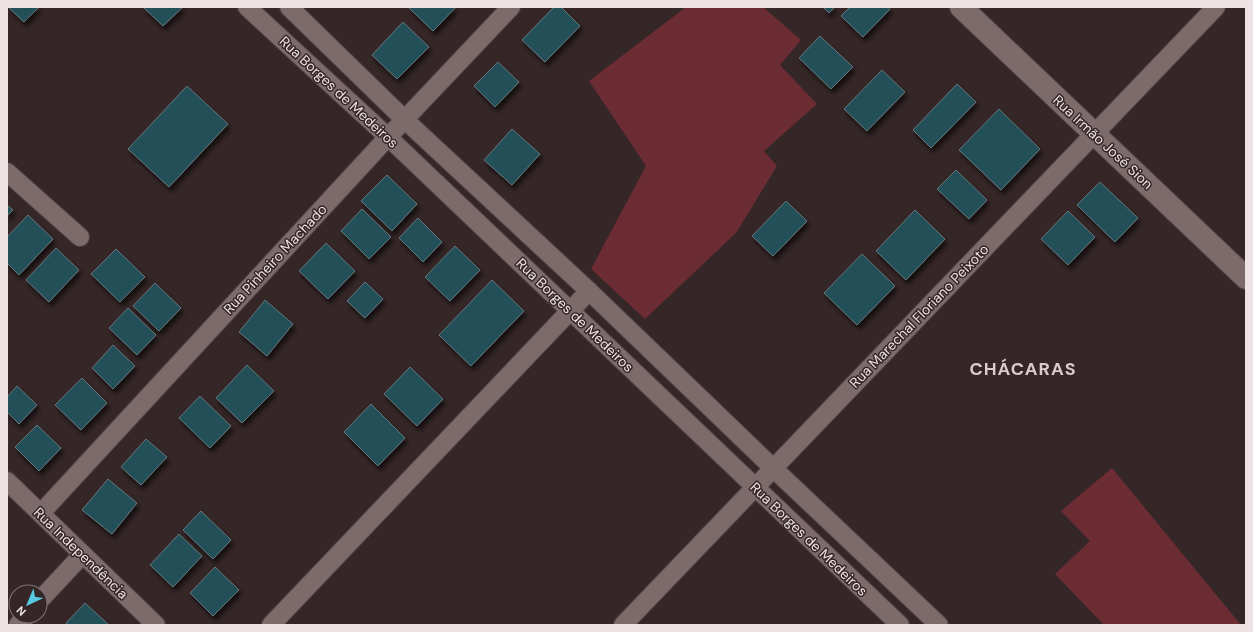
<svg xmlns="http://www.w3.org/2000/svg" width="1253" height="632" font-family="'DM Sans',sans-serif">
  <defs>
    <filter id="shadow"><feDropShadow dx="2.5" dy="4.5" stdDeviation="2" flood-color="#0009"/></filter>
  </defs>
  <rect width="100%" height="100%" fill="#352627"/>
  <!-- green -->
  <g fill="#6c2c34">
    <polygon points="686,7 763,7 801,40 780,65 817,104 764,151 777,166 736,233 645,319 591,269 646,166 589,81"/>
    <polygon points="1112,468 1241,625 1104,625 1055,574 1090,541 1061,511"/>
  </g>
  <!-- building -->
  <g fill="#244f59" stroke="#65777b" filter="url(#shadow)">
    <polygon points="8,7 39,7 24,22"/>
    <polygon points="143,7 183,7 163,26"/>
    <polygon points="408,7 456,7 433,31"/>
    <polygon points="554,7 561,7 580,26 545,62 522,40"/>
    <polygon points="823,7 835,7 829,13"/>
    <polygon points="850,7 888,7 890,9 863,37 841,16"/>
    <polygon points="403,22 429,47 397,79 372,55"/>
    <polygon points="820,36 853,67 831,89 799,58"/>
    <polygon points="498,62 519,82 495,107 474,86"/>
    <polygon points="882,70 905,92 867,131 844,109"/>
    <polygon points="957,84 976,102 931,148 913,130"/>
    <polygon points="187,86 228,124 169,187 128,149"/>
    <polygon points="999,109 1040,149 1001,190 959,150"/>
    <polygon points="512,129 540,154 512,185 484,160"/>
    <polygon points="956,170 987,200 969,219 937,189"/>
    <polygon points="387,175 417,204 392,231 361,201"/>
    <polygon points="1100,182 1138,218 1115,242 1077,205"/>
    <polygon points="786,201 807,221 773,256 752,236"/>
    <polygon points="7,205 13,210 7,216"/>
    <polygon points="362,209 391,237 369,259 341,231"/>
    <polygon points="915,210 945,239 906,280 876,251"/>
    <polygon points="1068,211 1095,237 1068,265 1041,239"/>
    <polygon points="28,215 53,239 19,275 7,263 7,237"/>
    <polygon points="418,218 442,242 423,262 399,238"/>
    <polygon points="326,243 355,271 328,299 299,271"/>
    <polygon points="455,246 480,270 450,301 425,277"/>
    <polygon points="56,248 79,270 49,302 26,280"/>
    <polygon points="116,249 145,277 120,302 91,274"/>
    <polygon points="862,254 895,286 857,325 824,293"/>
    <polygon points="492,280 524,311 471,366 439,335"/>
    <polygon points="365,282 383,299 365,318 347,301"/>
    <polygon points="155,283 181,308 159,331 133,306"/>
    <polygon points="265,300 293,324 267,356 239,332"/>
    <polygon points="128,308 156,335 137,355 109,328"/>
    <polygon points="113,345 135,366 113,389 92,368"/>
    <polygon points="247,365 274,391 242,423 216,398"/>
    <polygon points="410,367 443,399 417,426 384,394"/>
    <polygon points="82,378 107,403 81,430 55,405"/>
    <polygon points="17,386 37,405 19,424 7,412 7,397"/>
    <polygon points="200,396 231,426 210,448 179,418"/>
    <polygon points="371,404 405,438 378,466 344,432"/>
    <polygon points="37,425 61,448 39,471 15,447"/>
    <polygon points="146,439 167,457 141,485 121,467"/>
    <polygon points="108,479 137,503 112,534 82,510"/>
    <polygon points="201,511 231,540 213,559 183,530"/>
    <polygon points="179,534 202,556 173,587 150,565"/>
    <polygon points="215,567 239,590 213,616 190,593"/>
    <polygon points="85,603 109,625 68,625 66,623"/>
  </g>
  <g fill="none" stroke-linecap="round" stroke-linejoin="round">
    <!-- street casing -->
    <g stroke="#4e4243" stroke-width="20">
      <g id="street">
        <polyline points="247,7 388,137 900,625"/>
        <polyline points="289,7 405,120 589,291 773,468 939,625"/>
        <polyline points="7,172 80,237"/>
        <polyline points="7,481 156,625"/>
        <polyline points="41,513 388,137 511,7"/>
        <polyline points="40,600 82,555"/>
        <polyline points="18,625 26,616"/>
        <polyline points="271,625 589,291"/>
        <polyline points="623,625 1216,7"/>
      </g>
    </g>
    <!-- secondary casing -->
    <g stroke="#4e4243" stroke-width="24">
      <polyline id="secondary" points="961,7 1246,278"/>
    </g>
    <!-- street -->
    <use href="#street" stroke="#7d6b6c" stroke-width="18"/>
    <!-- secondary -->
    <use href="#secondary" stroke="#7d6b6c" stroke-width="22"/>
  </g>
  <g text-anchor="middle" stroke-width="3" stroke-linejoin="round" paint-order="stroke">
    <!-- street labels -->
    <g font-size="14" fill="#eee3e4" stroke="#352627">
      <text transform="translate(339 92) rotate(43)" y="5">Rua Borges de Medeiros</text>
      <text transform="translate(1103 142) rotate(43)" y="5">Rua Irmão José Sion</text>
      <text transform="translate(275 259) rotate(-47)" y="5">Rua Pinheiro Machado</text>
      <text transform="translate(575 315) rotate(44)" y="5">Rua Borges de Medeiros</text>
      <text transform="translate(919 316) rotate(-46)" y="5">Rua Marechal Floriano Peixoto</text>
      <text transform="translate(809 539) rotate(44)" y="5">Rua Borges de Medeiros</text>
      <text transform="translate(81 553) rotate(44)" y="5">Rua Independência</text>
    </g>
    <!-- district labels -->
    <g font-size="18" font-weight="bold" letter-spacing="1" fill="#ddcaca" stroke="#352627">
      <text x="1023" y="375">CHÁCARAS</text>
    </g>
  </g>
  <!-- border -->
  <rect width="1253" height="632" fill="none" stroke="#eee3e4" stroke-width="16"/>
  <!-- north arrow -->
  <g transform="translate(28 604) rotate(224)"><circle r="19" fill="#352627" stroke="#7f7273"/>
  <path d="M0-3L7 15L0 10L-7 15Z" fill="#57c9e2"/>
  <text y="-6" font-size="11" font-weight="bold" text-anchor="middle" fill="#eee3e4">N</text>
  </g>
</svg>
